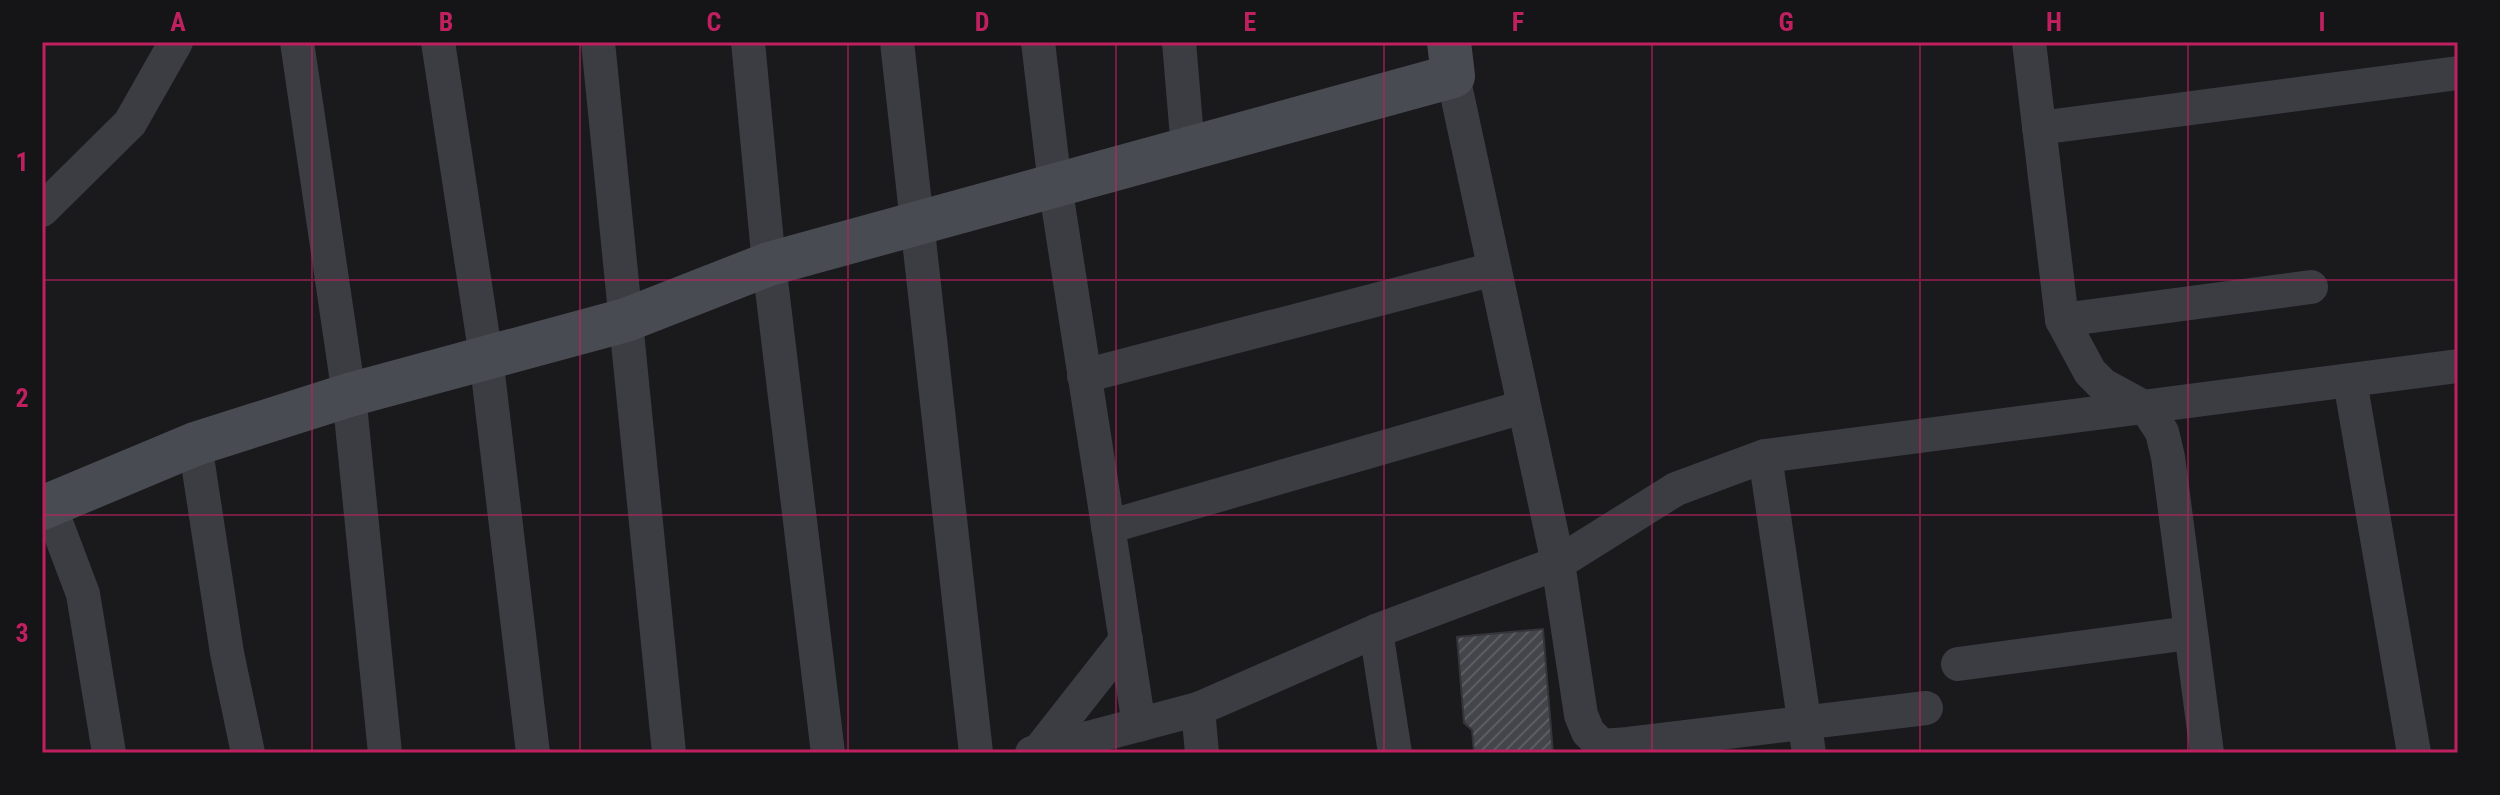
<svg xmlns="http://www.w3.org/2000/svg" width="2500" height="795" font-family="'Roboto Condensed',sans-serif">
  <defs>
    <pattern id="building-hatch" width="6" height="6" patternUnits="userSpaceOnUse" patternTransform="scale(2)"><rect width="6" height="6" fill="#44454a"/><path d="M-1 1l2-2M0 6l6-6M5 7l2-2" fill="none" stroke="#5c5d62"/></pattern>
  </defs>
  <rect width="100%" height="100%" fill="#1a1a1d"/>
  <!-- building -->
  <polygon fill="url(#building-hatch)" stroke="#343439" stroke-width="2" points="1543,629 1553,753 1474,753 1472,730 1464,723 1457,637"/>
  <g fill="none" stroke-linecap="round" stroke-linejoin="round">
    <!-- street -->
    <g stroke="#3b3d42" stroke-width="34">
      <polyline points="297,42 349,395 385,753"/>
      <polyline points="438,42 486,357 533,753"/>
      <polyline points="598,42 669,753"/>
      <polyline points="748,42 769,264 828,753"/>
      <polyline points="897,42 976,753"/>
      <polyline points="1038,42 1055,185 1139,725"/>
      <polyline points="1179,42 1188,149"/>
      <polyline points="2029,42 2062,320 2090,372 2103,385 2147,409 2162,432 2168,457 2207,753"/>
      <polyline points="1453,76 1558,563 1581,715 1588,732 1602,746 1628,744 1926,708"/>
      <polyline points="2039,128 2458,73"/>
      <polyline points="42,210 130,123 176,42"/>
      <polyline points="2062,320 2311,287"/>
      <polyline points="1084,376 1494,269"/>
      <polyline points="2350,381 2414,753"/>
      <polyline points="195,444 227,653 248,753"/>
      <polyline points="1765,456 1809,753"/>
      <polyline points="49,504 83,594 109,753"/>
      <polyline points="1108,527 1523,407"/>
      <polyline points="1376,631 1395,753"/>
      <polyline points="1958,664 2189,633"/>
      <polyline points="1198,709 1202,753"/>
      <polyline points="1038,752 1126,640"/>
      <polyline points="1032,753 1198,709 1376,631 1558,563 1676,489 1765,456 2458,366"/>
    </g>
    <!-- secondary -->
    <polyline stroke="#484c52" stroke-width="44" points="42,508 195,444 349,395 626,320 769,264 1453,76 1449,42"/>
  </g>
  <!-- grid -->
  <path fill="none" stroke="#c12060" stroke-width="2" stroke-opacity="0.55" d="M312,42V753M580,42V753M848,42V753M1116,42V753M1384,42V753M1652,42V753M1920,42V753M2188,42V753M42,280H2458M42,515H2458"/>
  <!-- border -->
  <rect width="2500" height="795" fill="none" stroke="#151518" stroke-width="88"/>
  <rect x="44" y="44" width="2412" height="707" fill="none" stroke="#c12060" stroke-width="3"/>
  <g font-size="26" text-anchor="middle" font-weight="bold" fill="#c12060">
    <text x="178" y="31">A</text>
    <text x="446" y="31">B</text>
    <text x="714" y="31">C</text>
    <text x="982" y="31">D</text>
    <text x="1250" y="31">E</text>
    <text x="1518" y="31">F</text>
    <text x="1786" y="31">G</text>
    <text x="2054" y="31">H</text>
    <text x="2322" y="31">I</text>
    <text x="22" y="171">1</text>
    <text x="22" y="407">2</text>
    <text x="22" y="642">3</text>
  </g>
</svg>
